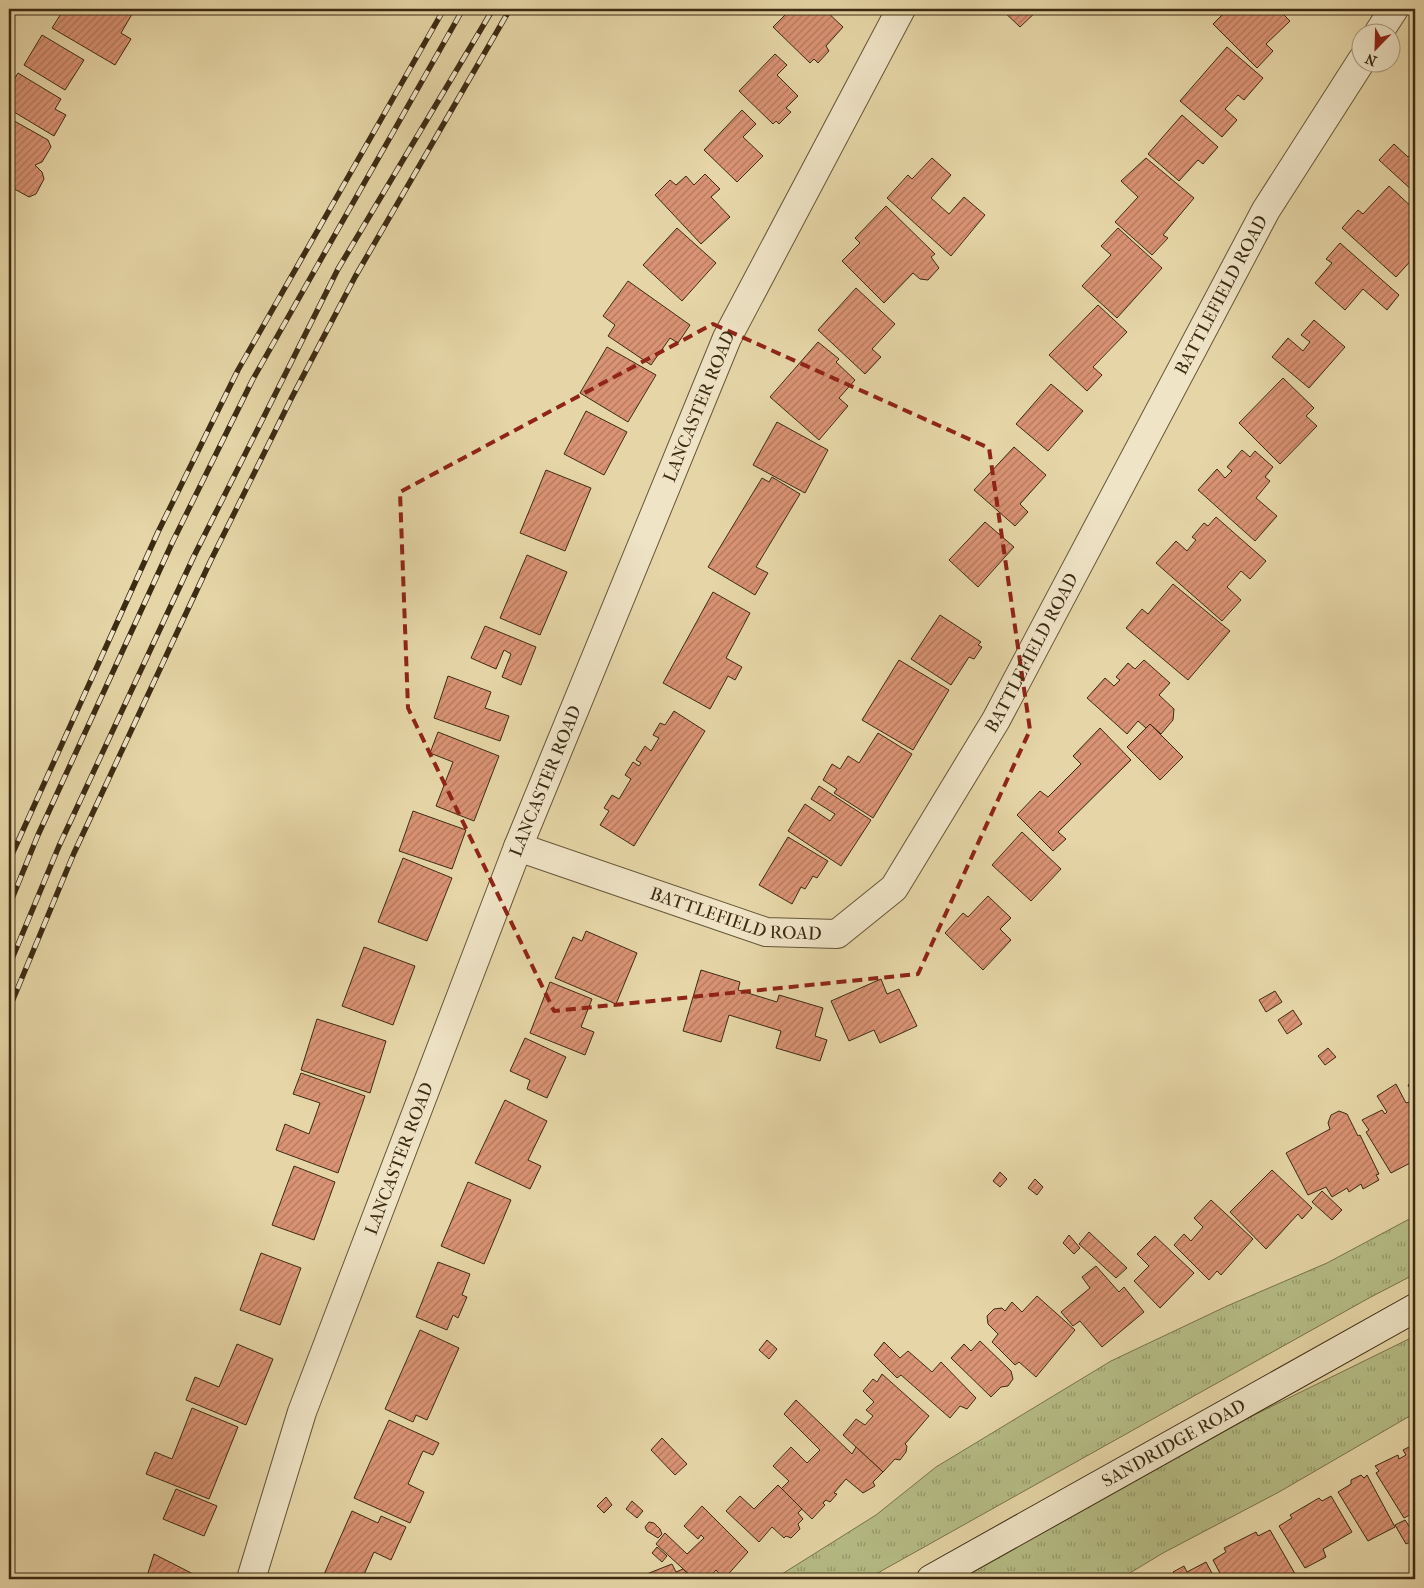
<svg xmlns="http://www.w3.org/2000/svg" width="1424" height="1588" font-family="'IM FELL French Canon',serif">
  <defs>
    <pattern id="grass-tufts" width="24" height="20" patternUnits="userSpaceOnUse" patternTransform="scale(1.25)"><rect width="24" height="20" fill="#b6bd86"/><path d="M3 7l-1-3M5 7V3M7 7l1-3M15 17l-1-3M17 17v-4M19 17l1-3" fill="none" stroke="#959a6c"/></pattern>
    <pattern id="building-hatch" width="6" height="6" patternUnits="userSpaceOnUse" patternTransform="scale(1.25)"><rect width="6" height="6" fill="#da9374"/><path d="M-1 1l2-2M0 6l6-6M5 7l2-2" fill="none" stroke="#b2785e"/></pattern>
  </defs>
  <rect width="100%" height="100%" fill="#e6d6a7"/>
  <filter id="stains"><feTurbulence type="fractalNoise" baseFrequency=".004" numOctaves="4"/><feColorMatrix values="0 0 0 0 .2 0 0 0 0 .09 0 0 0 0 .02 0 0 0 .5 -.17"/></filter>
  <radialGradient id="worn" r=".72"><stop offset=".6" stop-color="#630" stop-opacity="0"/><stop offset="1" stop-color="#630" stop-opacity=".3"/></radialGradient>
  <!-- grass -->
  <g fill="url(#grass-tufts)" stroke="#79744c">
    <polygon points="1415,1216 1415,1274 1369,1298 867,1579 774,1579 876,1515 936,1467 1111,1361 1227,1306 1327,1263"/>
    <polygon points="1415,1336 1415,1413 1279,1492 1163,1553 1120,1579 954,1579 1254,1415"/>
  </g>
  <!-- building -->
  <g fill="url(#building-hatch)" stroke="#3c2b13">
    <polygon points="64,9 135,9 121,33 131,39 115,65 52,28"/>
    <polygon points="791,9 824,9 843,27 826,46 829,51 818,63 814,59 810,63 773,27"/>
    <polygon points="1001,9 1039,9 1020,27"/>
    <polygon points="1228,9 1278,9 1290,21 1266,44 1273,51 1257,68 1213,24"/>
    <polygon points="42,35 84,60 65,90 24,65"/>
    <polygon points="1227,47 1263,78 1244,100 1238,95 1225,109 1237,120 1222,137 1180,101"/>
    <polygon points="775,54 787,65 777,75 798,96 786,108 791,112 779,124 776,121 773,124 739,91"/>
    <polygon points="18,73 61,99 55,109 66,115 54,136 9,109 9,88"/>
    <polygon points="742,110 756,124 743,137 763,156 737,182 704,150"/>
    <polygon points="1182,115 1218,147 1203,164 1198,160 1179,181 1148,154"/>
    <polygon points="9,118 48,140 51,147 42,162 35,165 42,172 44,179 36,194 29,197 9,186"/>
    <polygon points="1394,144 1408,157 1415,149 1415,193 1379,160"/>
    <polygon points="932,158 951,175 931,198 949,214 964,197 985,215 951,256 887,198 908,175 912,179"/>
    <polygon points="1146,158 1194,198 1163,235 1168,238 1152,255 1115,222 1138,197 1121,181"/>
    <polygon points="705,174 720,189 711,197 730,217 701,244 655,195 670,180 676,185 686,176 694,185"/>
    <polygon points="1389,186 1415,210 1415,256 1396,277 1342,228 1358,210 1363,214"/>
    <polygon points="886,206 935,254 931,257 939,268 928,280 920,279 913,273 884,303 842,261 860,243 855,238"/>
    <polygon points="677,228 716,263 682,301 643,265"/>
    <polygon points="1118,228 1162,268 1117,318 1082,286 1111,255 1101,246"/>
    <polygon points="1340,243 1399,295 1387,310 1363,289 1345,310 1315,283 1332,263 1326,259"/>
    <polygon points="628,281 690,325 678,343 670,338 651,365 608,336 615,325 603,316"/>
    <polygon points="856,288 895,324 872,349 881,357 865,374 818,330"/>
    <polygon points="1098,305 1127,332 1093,367 1102,375 1087,391 1049,355"/>
    <polygon points="1314,320 1345,347 1309,388 1272,357 1288,338 1303,351 1310,342 1301,335"/>
    <polygon points="818,342 839,359 836,362 855,380 839,398 848,406 819,440 770,397"/>
    <polygon points="607,347 656,375 628,422 580,393"/>
    <polygon points="1283,378 1314,408 1306,416 1317,426 1280,464 1239,423"/>
    <polygon points="1051,384 1083,411 1048,451 1016,424"/>
    <polygon points="586,411 627,432 604,475 564,454"/>
    <polygon points="777,422 828,450 805,493 753,465"/>
    <polygon points="1014,447 1046,475 1020,504 1028,512 1015,526 974,490"/>
    <polygon points="1242,450 1250,457 1255,451 1273,467 1265,477 1270,481 1256,498 1277,516 1255,541 1198,490 1217,469 1225,478 1232,471 1227,467"/>
    <polygon points="546,470 591,488 565,551 520,533"/>
    <polygon points="772,477 800,494 756,567 768,573 755,595 708,567 762,478 769,482"/>
    <polygon points="1216,517 1266,561 1250,579 1241,571 1227,587 1241,600 1222,621 1156,563 1176,541 1187,551 1196,540 1192,537 1204,523 1208,526"/>
    <polygon points="985,522 1014,547 978,587 949,560"/>
    <polygon points="527,555 567,572 540,635 500,618"/>
    <polygon points="1173,584 1230,631 1188,680 1126,628 1142,609 1148,614"/>
    <polygon points="713,592 750,613 726,658 742,667 735,680 728,676 710,709 663,683"/>
    <polygon points="940,615 981,642 978,645 982,647 974,659 969,657 951,685 911,659"/>
    <polygon points="485,626 536,647 521,685 502,677 511,654 504,650 496,669 471,658"/>
    <polygon points="899,660 949,690 913,750 862,720"/>
    <polygon points="1144,660 1170,683 1159,695 1174,709 1173,720 1161,734 1150,724 1146,728 1138,721 1127,734 1087,698 1105,678 1114,686 1120,680 1116,677 1128,663 1135,669"/>
    <polygon points="448,676 491,692 485,708 509,716 500,741 434,718"/>
    <polygon points="674,711 705,731 634,846 600,825 609,811 604,808 612,795 619,799 631,779 625,775 633,762 639,766 641,763 636,760 645,746 651,751 659,738 653,735 660,723 665,725"/>
    <polygon points="1150,724 1183,757 1160,780 1127,747"/>
    <polygon points="1100,728 1131,760 1058,832 1066,839 1053,851 1017,815 1040,791 1048,797 1081,764 1073,756"/>
    <polygon points="438,732 499,756 474,821 436,806 453,762 430,753"/>
    <polygon points="878,733 912,754 873,818 834,793 837,789 823,780 832,764 840,769 848,756 859,763"/>
    <polygon points="819,786 871,820 841,866 788,831 805,804 830,821 835,814 811,799"/>
    <polygon points="413,811 466,830 452,869 399,851"/>
    <polygon points="1022,832 1061,869 1031,901 992,865"/>
    <polygon points="788,837 828,861 817,878 813,876 805,889 801,887 792,904 759,885"/>
    <polygon points="403,858 452,878 427,941 378,922"/>
    <polygon points="988,896 1011,918 1000,929 1011,940 983,970 945,933 963,913 968,917"/>
    <polygon points="586,931 637,953 616,1004 555,978 573,937 582,941"/>
    <polygon points="364,947 415,966 393,1025 342,1006"/>
    <polygon points="701,970 740,982 738,990 777,1002 779,995 823,1008 815,1036 827,1040 820,1061 776,1048 781,1031 729,1015 721,1042 683,1031"/>
    <polygon points="881,979 887,994 899,989 917,1026 880,1043 874,1030 849,1041 831,1001"/>
    <polygon points="550,982 592,999 581,1027 594,1032 585,1055 530,1033"/>
    <polygon points="1275,991 1282,1002 1266,1012 1259,1000"/>
    <polygon points="1293,1010 1302,1024 1287,1034 1278,1020"/>
    <polygon points="317,1019 386,1041 370,1093 301,1070"/>
    <polygon points="525,1038 566,1057 547,1098 527,1089 530,1080 510,1071"/>
    <polygon points="1328,1048 1336,1057 1325,1065 1318,1056"/>
    <polygon points="301,1073 365,1096 338,1173 276,1150 285,1124 309,1134 320,1103 293,1094"/>
    <polygon points="1415,1081 1415,1098 1408,1085"/>
    <polygon points="1396,1084 1406,1103 1409,1102 1415,1113 1415,1163 1414,1161 1391,1173 1366,1132 1369,1130 1362,1120 1382,1110 1385,1114 1387,1112 1377,1096"/>
    <polygon points="505,1100 547,1121 528,1160 541,1166 530,1189 475,1163"/>
    <polygon points="1339,1111 1347,1114 1358,1136 1360,1135 1379,1174 1376,1175 1379,1180 1363,1189 1361,1184 1349,1192 1347,1188 1332,1197 1326,1187 1308,1195 1286,1153 1330,1129 1328,1123 1331,1115"/>
    <polygon points="294,1166 335,1182 314,1240 272,1225"/>
    <polygon points="1272,1170 1312,1208 1302,1219 1298,1214 1266,1249 1230,1212"/>
    <polygon points="1000,1172 1007,1179 1000,1187 993,1181"/>
    <polygon points="1035,1179 1043,1187 1037,1195 1028,1188"/>
    <polygon points="468,1182 511,1200 484,1264 441,1246"/>
    <polygon points="1322,1191 1342,1210 1332,1220 1312,1202"/>
    <polygon points="1211,1200 1253,1239 1221,1275 1217,1271 1209,1280 1174,1245 1184,1234 1191,1241 1203,1227 1194,1218"/>
    <polygon points="1089,1232 1127,1268 1116,1278 1079,1244"/>
    <polygon points="1069,1235 1080,1248 1074,1254 1063,1243"/>
    <polygon points="1155,1236 1194,1273 1160,1308 1134,1281 1149,1266 1137,1254"/>
    <polygon points="261,1253 301,1268 280,1325 240,1310"/>
    <polygon points="438,1262 470,1274 462,1295 467,1297 458,1318 453,1315 447,1330 416,1317"/>
    <polygon points="1096,1266 1119,1292 1124,1287 1144,1312 1102,1347 1080,1321 1073,1326 1061,1312 1090,1288 1082,1277"/>
    <polygon points="1037,1296 1075,1330 1036,1377 1019,1362 1015,1365 992,1342 998,1334 988,1324 987,1316 994,1309 1002,1308 1005,1311 1012,1302 1022,1312"/>
    <polygon points="420,1330 459,1348 427,1420 416,1415 413,1422 385,1409"/>
    <polygon points="767,1340 777,1349 769,1359 759,1350"/>
    <polygon points="980,1341 1011,1371 1013,1379 1008,1386 1001,1387 991,1397 951,1358 964,1344 971,1351"/>
    <polygon points="884,1342 900,1358 908,1351 932,1372 941,1362 976,1398 967,1409 960,1406 950,1418 901,1375 897,1378 874,1355"/>
    <polygon points="237,1344 273,1359 246,1425 186,1400 195,1377 219,1387"/>
    <polygon points="882,1374 929,1416 905,1444 907,1446 906,1452 900,1460 895,1459 883,1472 843,1435 856,1419 865,1425 873,1416 866,1410 874,1402 863,1391 873,1379 877,1382"/>
    <polygon points="796,1400 852,1454 856,1447 883,1472 873,1482 875,1486 863,1493 846,1479 834,1493 837,1494 830,1502 826,1500 823,1503 825,1505 812,1519 781,1489 789,1481 773,1466 791,1447 807,1463 820,1450 784,1414"/>
    <polygon points="192,1408 238,1427 209,1499 146,1474 155,1452 172,1459"/>
    <polygon points="389,1420 439,1443 433,1455 423,1451 408,1484 424,1492 410,1523 354,1498"/>
    <polygon points="662,1438 687,1464 675,1475 651,1450"/>
    <polygon points="1415,1444 1415,1512 1404,1518 1376,1473 1379,1471 1375,1466 1398,1455 1399,1459 1406,1455 1403,1450"/>
    <polygon points="1361,1475 1364,1478 1367,1475 1395,1527 1368,1541 1338,1492 1351,1484 1351,1480"/>
    <polygon points="778,1485 802,1509 798,1513 803,1519 798,1524 800,1529 791,1538 786,1536 784,1538 772,1527 759,1542 726,1511 740,1496 754,1509"/>
    <polygon points="176,1489 217,1506 204,1536 163,1519"/>
    <polygon points="1331,1496 1352,1532 1323,1549 1326,1557 1305,1568 1279,1526 1292,1518 1290,1515 1319,1498 1322,1501"/>
    <polygon points="606,1497 612,1505 604,1513 597,1506"/>
    <polygon points="632,1501 643,1511 637,1518 626,1509"/>
    <polygon points="702,1506 748,1552 724,1579 716,1570 708,1579 694,1579 656,1544 665,1533 687,1554 704,1538 701,1535 698,1539 684,1526"/>
    <polygon points="352,1511 378,1523 381,1516 406,1527 391,1560 374,1552 362,1579 322,1579"/>
    <polygon points="1405,1520 1415,1535 1415,1540 1406,1544 1395,1525"/>
    <polygon points="649,1522 654,1523 660,1529 662,1534 658,1538 647,1531 645,1527"/>
    <polygon points="1270,1530 1298,1579 1223,1579 1213,1560 1226,1552 1224,1548 1256,1532 1258,1536"/>
    <polygon points="657,1547 667,1556 662,1562 652,1553"/>
    <polygon points="154,1554 199,1577 198,1579 146,1579"/>
    <polygon points="1206,1562 1215,1579 1177,1579 1173,1572 1184,1566 1187,1572"/>
    <polygon points="672,1564 676,1572 683,1569 694,1579 634,1579"/>
  </g>
  <g fill="none" stroke-linecap="round" stroke-linejoin="round">
    <!-- street casing -->
    <g stroke="#665638" stroke-width="30">
      <g id="street">
        <polyline points="1379,32 1394,9"/>
        <path id="s1" d="M518,847L766,932L837,934L894,888L996,720L1266,210L1362,60"/>
        <path id="s2" d="M251,1579L302,1412L518,847L727,338L901,9"/>
      </g>
    </g>
    <!-- secondary casing -->
    <g stroke="#3c2b13" stroke-width="30">
      <g id="secondary">
        <path id="s3" d="M931,1579L1415,1308"/>
      </g>
    </g>
    <!-- street -->
    <use href="#street" stroke="#efe4c6" stroke-width="28"/>
    <!-- secondary -->
    <use href="#secondary" stroke="#efe4c6" stroke-width="28"/>
    <!-- rail casing -->
    <g stroke="#3c2b13" stroke-width="5.5">
      <g id="rail">
        <polyline points="9,861 158,532 238,370 444,9"/>
        <polyline points="9,906 38,835 173,541 253,379 463,9"/>
        <polyline points="9,966 59,846 194,556 338,269 493,9"/>
        <polyline points="9,1009 74,853 210,562 291,399 355,277 510,9"/>
      </g>
    </g>
    <!-- rail -->
    <use href="#rail" stroke="#efe4c6" stroke-width="4" stroke-dasharray="11" stroke-linecap="butt"/>
  </g>
  <!-- marked area -->
  <path fill="none" stroke="#8f2418" stroke-width="4" stroke-dasharray="10 6" stroke-linejoin="round" d="M713,324L989,448L1030,730L918,974L554,1011L408,708L400,492Z"/>
  <g text-anchor="middle" stroke-width="4.5" stroke-linejoin="round" paint-order="stroke">
    <!-- street labels -->
    <g font-size="18" fill="#3c2b13" stroke="#efe4c6">
      <text dy="6" stroke="none"><textPath href="#s1" startOffset="1084">BATTLEFIELD ROAD</textPath></text>
      <text dy="6" stroke="none"><textPath href="#s2" startOffset="1256">LANCASTER ROAD</textPath></text>
      <text dy="6" stroke="none"><textPath href="#s1" startOffset="679">BATTLEFIELD ROAD</textPath></text>
      <text dy="6" stroke="none"><textPath href="#s2" startOffset="851">LANCASTER ROAD</textPath></text>
      <text dy="6" stroke="none"><textPath href="#s1" startOffset="229">BATTLEFIELD ROAD</textPath></text>
      <text dy="6" stroke="none"><textPath href="#s2" startOffset="446">LANCASTER ROAD</textPath></text>
      <text dy="6" stroke="none"><textPath href="#s3" startOffset="278">SANDRIDGE ROAD</textPath></text>
    </g>
  </g>
  <!-- margin -->
  <rect width="1424" height="1588" fill="none" stroke="#e6d6a7" stroke-width="30"/>
  <rect x="10" y="10" width="1404" height="1568" fill="none" stroke="#3c2b13" stroke-width="2.5"/>
  <rect x="15" y="15" width="1394" height="1558" fill="none" stroke="#3c2b13"/>
  <!-- north arrow -->
  <g transform="translate(1376 48) rotate(203)"><circle r="24" fill="#efe4c6" stroke="#a79a7e"/>
  <path d="M0-4L9 19L0 12L-9 19Z" fill="#8f2418"/>
  <text y="-8" font-size="14" font-weight="bold" text-anchor="middle" fill="#3c2b13">N</text>
  </g>
  <rect width="100%" height="100%" filter="url(#stains)"/>
  <rect width="100%" height="100%" fill="url(#worn)"/>
</svg>
